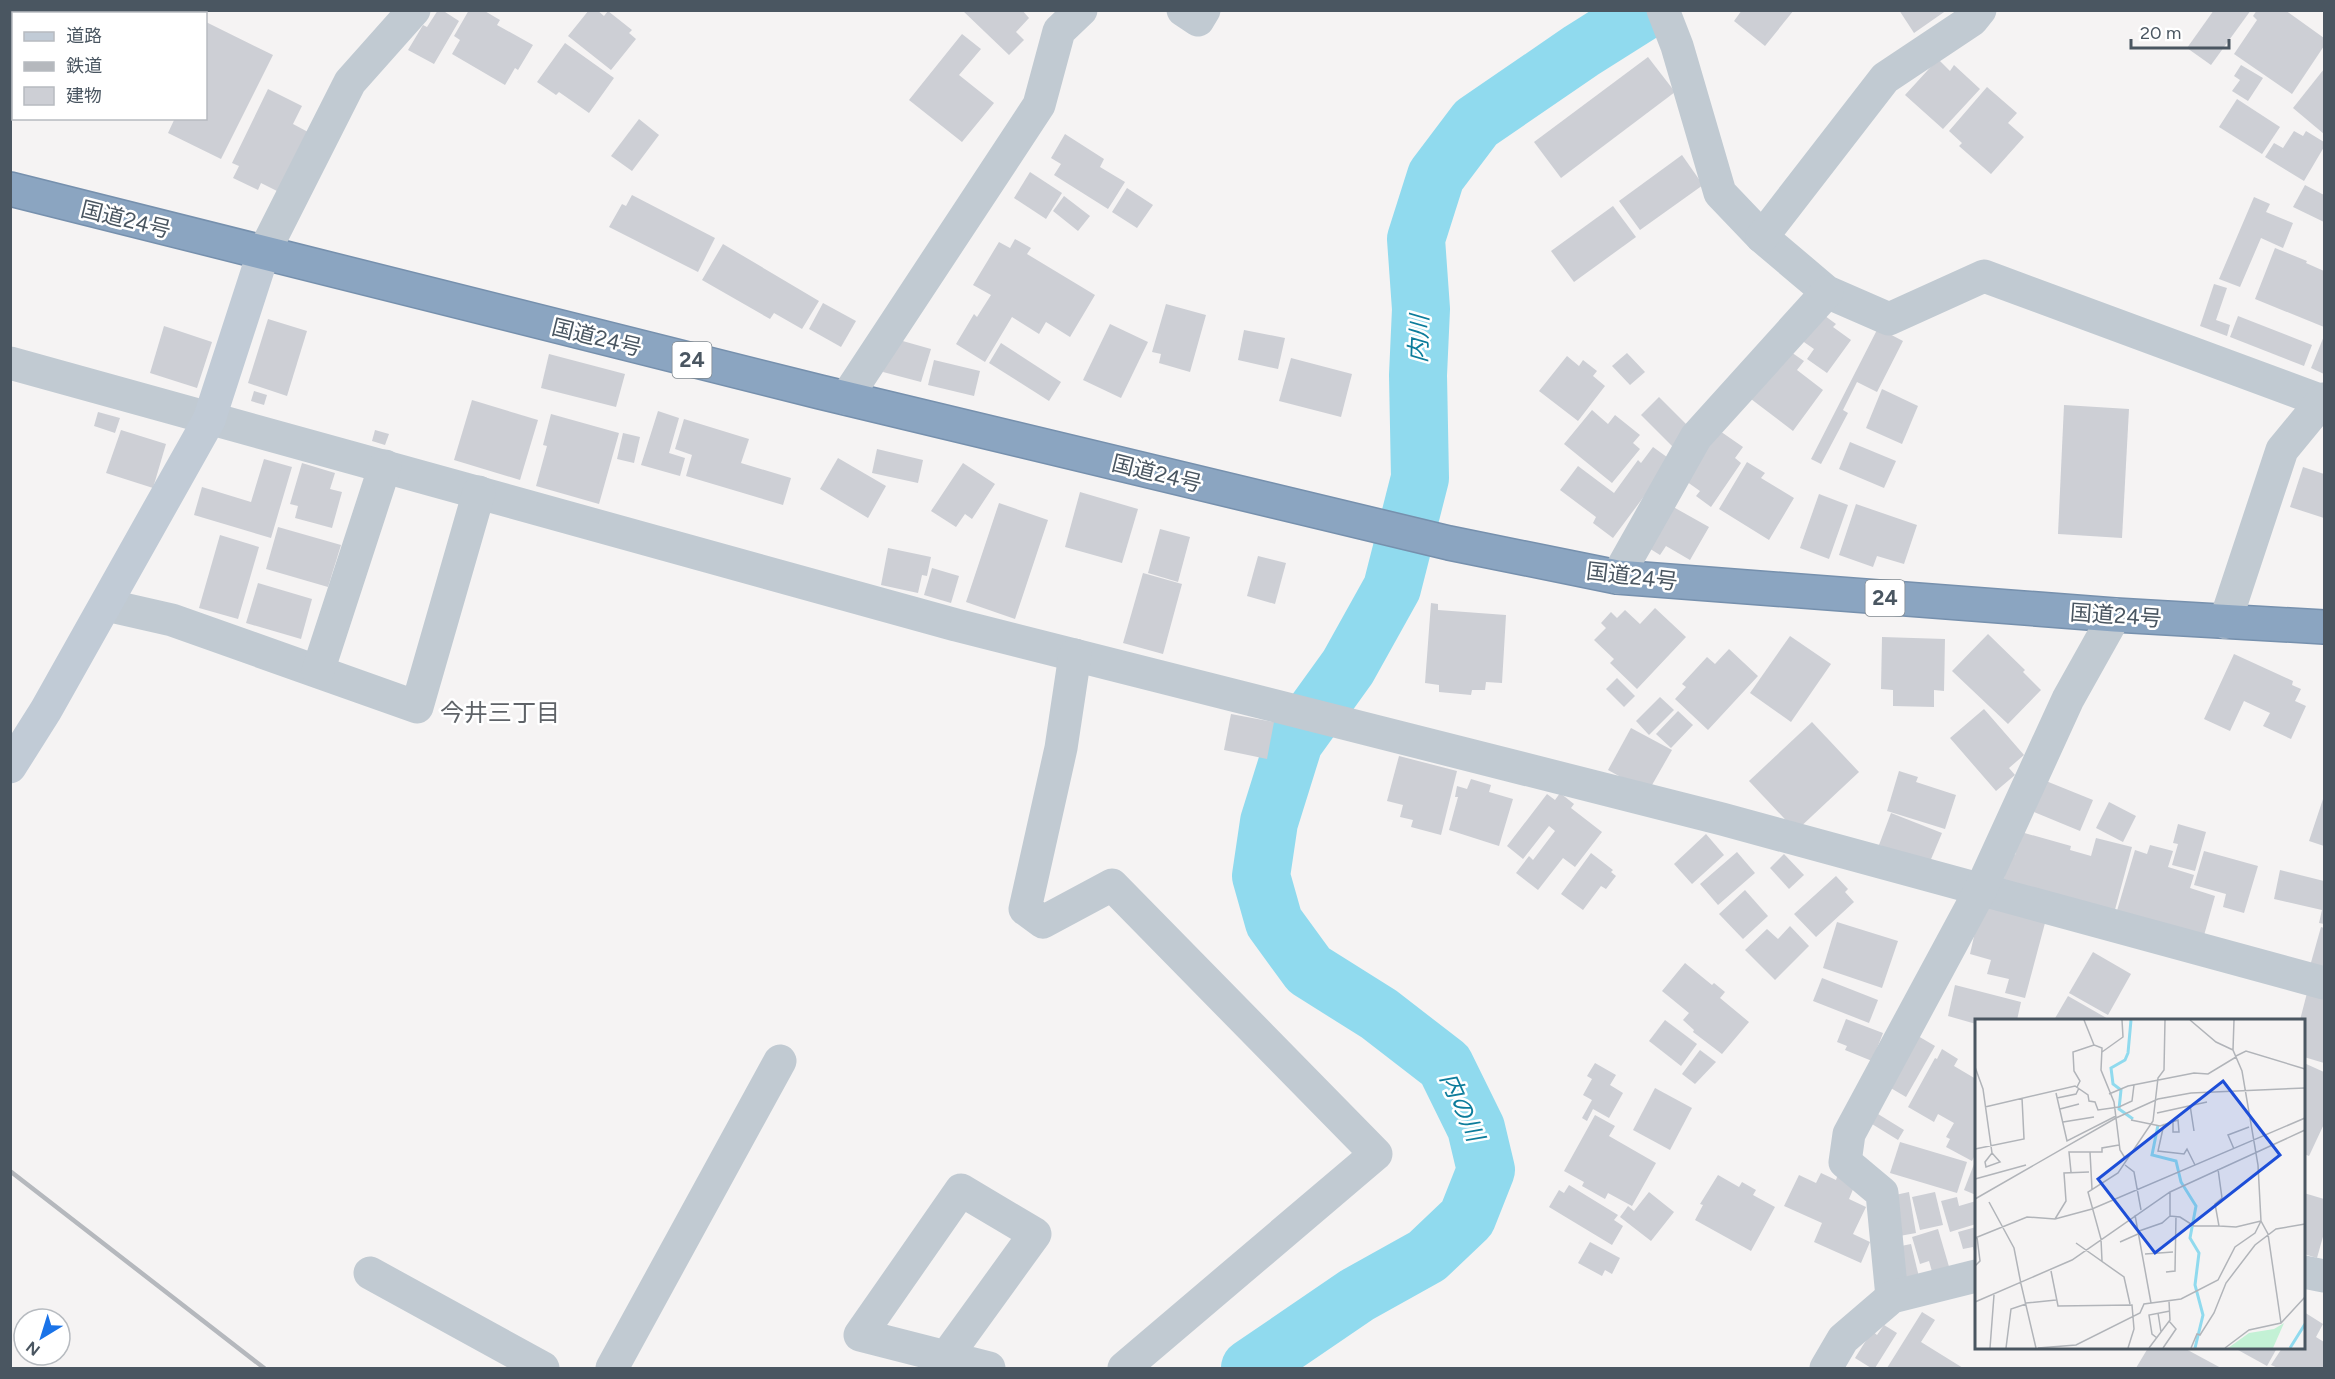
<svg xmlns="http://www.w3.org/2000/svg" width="2335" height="1379" font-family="Figtree,'Noto Sans JP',sans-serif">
  <rect width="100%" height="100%" fill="#f5f3f3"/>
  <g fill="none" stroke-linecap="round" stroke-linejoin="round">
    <!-- river -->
    <polyline stroke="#90daee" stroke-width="58" points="1250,1368 1357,1295 1427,1256 1467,1218 1486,1170 1476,1128 1445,1065 1379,1014 1309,970 1274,922 1261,876 1269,822 1294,742 1348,667 1392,588 1420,478 1418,375 1421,309 1416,239 1436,176 1476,123 1581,51 1646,10"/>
  </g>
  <!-- building -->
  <g fill="#cdcfd5">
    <polygon points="18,10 44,10 42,14 24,14"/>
    <polygon points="96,10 145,10 144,14 95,14"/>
    <polygon points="161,10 183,10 189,14 159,14"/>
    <polygon points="438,10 442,10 459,21 434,64 408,50 423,25 427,27"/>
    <polygon points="469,10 483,10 500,20 497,25 533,45 518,70 515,68 505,85 452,54 460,40 454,36"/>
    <polygon points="589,10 597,10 604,16 608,11 632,30 629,33 636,39 611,70 568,36"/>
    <polygon points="962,10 1022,10 1029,18 1016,32 1024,40 1009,55"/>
    <polygon points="1742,10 1794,10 1765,46 1734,21"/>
    <polygon points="1899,10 1925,11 1947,10 1914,33"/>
    <polygon points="2214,10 2251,10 2211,65 2187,48"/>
    <polygon points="2257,10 2285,10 2324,38 2324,46 2292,94 2234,54 2257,20 2253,16"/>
    <polygon points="206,22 273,55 221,159 168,133 175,118 206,118"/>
    <polygon points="962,34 981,49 959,75 994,103 962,142 909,100"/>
    <polygon points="565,43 614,78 589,113 559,92 556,95 537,82"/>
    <polygon points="1648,57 1675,92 1561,178 1534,142"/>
    <polygon points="1938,59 1950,71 1954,65 1980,89 1943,129 1905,95"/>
    <polygon points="2241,65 2263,78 2248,101 2232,91 2240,80 2234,76"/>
    <polygon points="2324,69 2324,134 2293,108"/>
    <polygon points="1987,87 2017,113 2008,123 2024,137 1991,174 1959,146 1962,143 1949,131"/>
    <polygon points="268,89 302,106 293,124 308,132 279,192 261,183 258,190 233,178 239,166 232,163"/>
    <polygon points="2237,99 2280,127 2262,154 2219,127"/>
    <polygon points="639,119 659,135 632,171 611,156"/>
    <polygon points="2294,131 2303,136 2306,131 2324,142 2324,147 2304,181 2265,157 2274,143 2283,148"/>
    <polygon points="1065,134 1104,159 1100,167 1125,182 1108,209 1054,175 1061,164 1051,158"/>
    <polygon points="1682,155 1703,185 1640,230 1619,201"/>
    <polygon points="1030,172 1062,193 1046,219 1014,198"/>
    <polygon points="2305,185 2324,195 2324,222 2293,207"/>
    <polygon points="1127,188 1153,205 1137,228 1112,212"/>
    <polygon points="632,195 715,238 698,272 609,227 622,204 626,206"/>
    <polygon points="1064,196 1090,216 1078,231 1053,211"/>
    <polygon points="2254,197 2270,204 2266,212 2293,223 2283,248 2261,238 2240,287 2219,279"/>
    <polygon points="1613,206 1636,237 1574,282 1551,251"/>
    <polygon points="1015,239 1031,248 1027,254 1095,295 1070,337 1046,322 1039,334 1012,317 985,362 956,344 974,314 977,317 991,295 973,285 999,242 1010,248"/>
    <polygon points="723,244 819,301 802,329 774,313 770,319 702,280"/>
    <polygon points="2275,248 2307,261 2306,263 2324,271 2324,327 2255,299"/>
    <polygon points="2214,284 2227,288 2216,320 2230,325 2227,336 2200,326"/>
    <polygon points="823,303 856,321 841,347 809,329"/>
    <polygon points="1166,304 1206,315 1190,372 1159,363 1161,354 1152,352"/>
    <polygon points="1821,313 1836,324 1833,327 1851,340 1827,373 1807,359 1814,349 1801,340"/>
    <polygon points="2238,316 2312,345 2304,366 2230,337"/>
    <polygon points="268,319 307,331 287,396 248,383"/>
    <polygon points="1110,324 1148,342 1121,398 1083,380"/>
    <polygon points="164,326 212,342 197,388 150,373"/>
    <polygon points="1878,328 1903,341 1877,392 1857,382 1843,410 1848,413 1821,464 1811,459"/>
    <polygon points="1244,330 1285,338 1278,369 1238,360"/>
    <polygon points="2324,336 2324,374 2311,368"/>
    <polygon points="892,338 931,349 921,382 883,372"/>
    <polygon points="1001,343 1061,382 1049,401 989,363"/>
    <polygon points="1788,350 1804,361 1797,370 1823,390 1793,431 1751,399"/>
    <polygon points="1627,353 1645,372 1630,385 1612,366"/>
    <polygon points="549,354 625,374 616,407 541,388"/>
    <polygon points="1567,356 1579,366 1583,360 1597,371 1593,376 1605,386 1578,421 1539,391"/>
    <polygon points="1291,358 1352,374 1341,417 1279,401"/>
    <polygon points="934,360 980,371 974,396 928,385"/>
    <polygon points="1882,389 1918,406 1902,444 1866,428"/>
    <polygon points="254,391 267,395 264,405 251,401"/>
    <polygon points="1659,397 1694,432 1676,450 1641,415"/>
    <polygon points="472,400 538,420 520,480 454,460"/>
    <polygon points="2064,405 2129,409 2122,538 2058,534"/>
    <polygon points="1592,410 1608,424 1615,415 1640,435 1633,443 1640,449 1612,483 1564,444"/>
    <polygon points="658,411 679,418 669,453 685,458 680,476 641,465"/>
    <polygon points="98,412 120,418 115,433 94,426"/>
    <polygon points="551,414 619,433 599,504 536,486 547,446 543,445"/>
    <polygon points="684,419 749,439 741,463 791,478 783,505 686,476 692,455 675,449"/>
    <polygon points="1717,429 1743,447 1735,458 1741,463 1711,507 1696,496 1700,491 1683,479"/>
    <polygon points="121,430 166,444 153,488 106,473"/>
    <polygon points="375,430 389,434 385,445 372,441"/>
    <polygon points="623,433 640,437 634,463 617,459"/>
    <polygon points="1850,442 1896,461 1884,488 1839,469"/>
    <polygon points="1653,447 1671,460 1613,538 1593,523 1596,517 1560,490 1578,466 1614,493 1638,460 1641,463"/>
    <polygon points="877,449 923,460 918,483 872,473"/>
    <polygon points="838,458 886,486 868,518 820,489"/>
    <polygon points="264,459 292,467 271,538 194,515 202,487 251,502"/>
    <polygon points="1747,462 1765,473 1761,478 1794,498 1769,540 1719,509"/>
    <polygon points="302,463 335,473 330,489 342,492 332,528 295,518 298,506 290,504"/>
    <polygon points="963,463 995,484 972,519 965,514 956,527 931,511"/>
    <polygon points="2303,467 2324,474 2324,518 2290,507"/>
    <polygon points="1080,492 1138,509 1122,563 1065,547"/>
    <polygon points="1819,494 1848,505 1829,559 1800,548"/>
    <polygon points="999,503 1048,520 1015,619 966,602"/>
    <polygon points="1668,504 1709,527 1690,560 1666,546 1660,555 1644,545"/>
    <polygon points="1856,504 1917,525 1904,564 1877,556 1873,567 1839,555"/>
    <polygon points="278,527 341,545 328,587 266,569"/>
    <polygon points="1160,529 1190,537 1178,582 1148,573"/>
    <polygon points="220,535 259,547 238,619 199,608"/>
    <polygon points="888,548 931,557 927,576 922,575 918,593 881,585"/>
    <polygon points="1258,556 1286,563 1275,604 1247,596"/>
    <polygon points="932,568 959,576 951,603 924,595"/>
    <polygon points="1143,573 1182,584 1163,654 1123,643"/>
    <polygon points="258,583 312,599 301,639 246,623"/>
    <polygon points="1431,603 1438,604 1438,610 1506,615 1502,683 1486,682 1485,690 1472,690 1471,695 1439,692 1439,685 1425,683"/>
    <polygon points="1655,608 1686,637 1637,689 1610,663 1614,659 1594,640 1606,628 1601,623 1611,612 1617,618 1625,610 1640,624"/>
    <polygon points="1988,634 2025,670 2023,672 2041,690 2008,724 1952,671"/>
    <polygon points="1790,636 1831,664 1791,722 1750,693"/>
    <polygon points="1882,637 1945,639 1944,691 1934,690 1934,707 1893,706 1893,690 1881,689"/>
    <polygon points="1729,649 1758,676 1708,730 1675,699 1686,687 1682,684 1707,657 1715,664"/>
    <polygon points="2234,654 2293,681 2292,685 2301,689 2295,701 2306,706 2291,739 2263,726 2270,713 2244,701 2230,731 2204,719"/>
    <polygon points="1617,678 1635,696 1624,707 1606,689"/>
    <polygon points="1660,697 1674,710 1649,735 1636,721"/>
    <polygon points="1984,709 2024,755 2009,768 2015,775 1996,791 1950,738"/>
    <polygon points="1678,711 1693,725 1671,748 1656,734"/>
    <polygon points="1231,714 1274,722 1267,759 1224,750"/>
    <polygon points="1812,722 1859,772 1796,831 1749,781"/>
    <polygon points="1631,728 1672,750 1648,792 1608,770"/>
    <polygon points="1399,756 1457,771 1441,835 1411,827 1413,820 1400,817 1403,805 1387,801"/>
    <polygon points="1899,771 1918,777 1916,782 1956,795 1945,829 1887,811"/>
    <polygon points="1471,779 1491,785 1489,792 1513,799 1499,846 1449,830 1458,797 1455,797 1457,786 1467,789"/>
    <polygon points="2046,781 2093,800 2080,831 2034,812"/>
    <polygon points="1560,793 1574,804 1571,808 1602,832 1575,867 1563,858 1538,890 1516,873 1529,856 1533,860 1555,831 1549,826 1523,859 1507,846 1547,794 1555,800"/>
    <polygon points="2324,796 2324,846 2309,841"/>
    <polygon points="2109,802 2136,816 2123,842 2096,828"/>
    <polygon points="1891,813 1942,833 1929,864 1879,845"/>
    <polygon points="2178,824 2206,832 2195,871 2172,865 2178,844 2173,843"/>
    <polygon points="2021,832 2071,846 2070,850 2091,856 2096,838 2132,847 2113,917 2002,886 2010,854 2015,855"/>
    <polygon points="1706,834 1724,855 1692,884 1674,864"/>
    <polygon points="2150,845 2173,851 2168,867 2194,875 2190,888 2215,896 2203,939 2116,914 2135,850 2147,854"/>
    <polygon points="2204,851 2258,866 2244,913 2223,907 2226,894 2194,885"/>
    <polygon points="1737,852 1755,873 1718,905 1700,884"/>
    <polygon points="1591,853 1613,870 1611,872 1616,876 1606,889 1601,886 1583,910 1561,894"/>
    <polygon points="1784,854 1804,875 1789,889 1770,868"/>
    <polygon points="2280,870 2324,881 2324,924 2319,923 2322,910 2274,899"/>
    <polygon points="1836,876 1848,889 1845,892 1854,902 1816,937 1794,914"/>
    <polygon points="1745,890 1768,916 1743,939 1719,914"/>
    <polygon points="1987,907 2045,923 2025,998 2005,993 2009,979 1987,974 1991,960 1970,954 1975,932"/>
    <polygon points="1837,922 1898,941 1882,988 1823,968"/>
    <polygon points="1790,926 1809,946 1775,980 1745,950 1767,929 1778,939"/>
    <polygon points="2321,927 2324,928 2324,970 2310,966"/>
    <polygon points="2093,952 2131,974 2108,1015 2069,993"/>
    <polygon points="1685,963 1712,985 1714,983 1725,992 1720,998 1749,1022 1722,1054 1693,1032 1694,1030 1683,1020 1689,1013 1662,991"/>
    <polygon points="1822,978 1878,1000 1869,1023 1813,1001"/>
    <polygon points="1955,985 2021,1002 2017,1020 1977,1020 1976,1024 1948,1016"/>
    <polygon points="2307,993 2324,998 2324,1063 2304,1057 2304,1020 2300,1020"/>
    <polygon points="2068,996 2110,1020 2054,1020"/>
    <polygon points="1846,1019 1883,1033 1872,1061 1845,1050 1847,1046 1837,1042"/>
    <polygon points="1665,1020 1697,1044 1681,1066 1649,1041"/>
    <polygon points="1918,1036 1935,1046 1906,1097 1889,1087"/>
    <polygon points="1942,1049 1958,1059 1954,1066 1976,1079 1976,1153 1972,1161 1946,1147 1950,1139 1946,1137 1954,1123 1938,1114 1934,1122 1908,1107 1935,1058 1937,1059"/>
    <polygon points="1700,1050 1716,1062 1695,1084 1682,1074"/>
    <polygon points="1595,1063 1616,1075 1610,1085 1623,1093 1609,1118 1593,1109 1587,1121 1582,1118 1592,1100 1583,1095 1592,1079 1587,1076"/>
    <polygon points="2304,1063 2324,1072 2324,1124 2309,1156 2304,1154"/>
    <polygon points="1655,1088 1692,1108 1670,1150 1633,1130"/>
    <polygon points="1878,1114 1904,1130 1898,1140 1872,1124"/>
    <polygon points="1595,1115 1615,1126 1609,1136 1656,1163 1632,1206 1608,1193 1605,1199 1582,1186 1584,1182 1564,1171"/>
    <polygon points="1900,1142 1967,1162 1957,1193 1890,1173"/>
    <polygon points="1976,1159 1976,1195 1964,1190"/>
    <polygon points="1821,1173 1836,1180 1838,1174 1856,1182 1849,1199 1866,1207 1853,1234 1870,1242 1861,1263 1814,1242 1822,1223 1784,1206 1799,1175 1816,1183"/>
    <polygon points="1718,1175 1739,1187 1742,1182 1756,1190 1753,1195 1775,1207 1751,1251 1695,1220 1703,1205 1700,1204"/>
    <polygon points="1569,1185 1618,1215 1614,1220 1623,1226 1612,1245 1549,1207 1559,1190 1564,1193"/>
    <polygon points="1649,1192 1674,1212 1651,1241 1620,1217 1628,1206 1634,1211"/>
    <polygon points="1909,1192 1916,1233 1894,1237 1886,1197"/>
    <polygon points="1935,1192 1943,1225 1920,1230 1912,1197"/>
    <polygon points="2304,1193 2324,1199 2324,1233 2317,1258 2304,1254"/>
    <polygon points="1957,1197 1959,1206 1976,1201 1976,1224 1950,1232 1941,1201"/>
    <polygon points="1976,1227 1976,1259 1973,1247 1963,1249 1958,1232"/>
    <polygon points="1938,1229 1950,1270 1933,1275 1929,1261 1920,1264 1912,1237"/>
    <polygon points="1590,1242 1620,1258 1612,1274 1605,1270 1602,1276 1578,1263"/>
    <polygon points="1911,1244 1920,1281 1895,1279 1891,1248"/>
    <polygon points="1922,1312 1935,1320 1921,1342 1963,1368 1887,1368"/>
    <polygon points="2304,1312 2323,1324 2316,1337 2324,1342 2324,1368 2278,1368 2271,1365 2282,1348 2304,1347"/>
    <polygon points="1884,1325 1897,1333 1875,1368 1871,1368 1855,1358 1872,1331 1877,1335"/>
    <polygon points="2148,1348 2184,1348 2221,1368 2136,1368"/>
    <polygon points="2239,1348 2277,1348 2267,1366 2238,1350"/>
  </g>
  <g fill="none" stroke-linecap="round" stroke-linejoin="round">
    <!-- highway casing -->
    <g stroke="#7690ad" stroke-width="36">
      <polyline id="highway" points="10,189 820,392 1449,543 1617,577 2115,615 2324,627"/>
    </g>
    <!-- street -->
    <g stroke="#c1cad2" stroke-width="33">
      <polyline points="1183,10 1198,20 1204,10"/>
      <polyline points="1663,10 1677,46 1720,193 1762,237 1827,292 1889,319 1984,276 2322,401"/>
      <polyline points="1762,237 1885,78 1972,20 1980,10"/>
      <polyline points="263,254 350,82 414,10"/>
      <polyline points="10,363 956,625 1722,819 2324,983"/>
      <polyline points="846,398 1039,105 1059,31 1081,10"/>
      <polyline points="1617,577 1696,437 1827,292"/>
      <polyline points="106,605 172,620 417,707 479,492"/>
      <polyline points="2225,622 2282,450 2324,399"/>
      <polyline points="1075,655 1061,748 1025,909 1043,922 1112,885 1376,1154 1124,1368"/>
      <polyline points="318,671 385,466"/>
      <polyline points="2304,1272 2324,1276"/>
      <polyline points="370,1273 543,1368"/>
      <polyline points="1892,1297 1882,1193 1845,1162 1849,1134 1981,889 2068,699 2115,615"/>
      <polyline points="946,1357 1035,1234 961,1190 860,1335 989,1368"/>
      <polyline points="612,1368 780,1061"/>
      <polyline points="1826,1368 1843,1339 1892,1297 1976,1276"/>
    </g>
    <!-- secondary -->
    <polyline stroke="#c1cbd6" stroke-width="33" points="10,767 46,710 209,420 263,254"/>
    <!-- highway -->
    <use href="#highway" stroke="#8ba5c1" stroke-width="33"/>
    <!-- rail -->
    <polyline stroke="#b5b8bd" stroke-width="4.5" points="10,1171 264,1368"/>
  </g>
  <g text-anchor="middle" stroke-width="5" stroke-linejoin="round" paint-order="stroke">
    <!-- shield labels -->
    <g fill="#fff" stroke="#808990" stroke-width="1.5">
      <rect x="672.5" y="342" width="39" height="36" rx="4.5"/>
      <rect x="1865.5" y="580" width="39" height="36" rx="4.5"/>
    </g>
    <g font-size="21" font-weight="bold" fill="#4a5661">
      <text x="692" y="367">24</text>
      <text x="1885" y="605">24</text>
    </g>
    <!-- street labels -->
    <g font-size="22" fill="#4a5661" stroke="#fff">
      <text transform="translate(126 219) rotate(14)" y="8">国道24号</text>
      <text transform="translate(597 337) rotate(14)" y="8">国道24号</text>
      <text transform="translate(1157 473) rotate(14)" y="8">国道24号</text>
      <text transform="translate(1632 576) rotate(7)" y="8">国道24号</text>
      <text transform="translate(2116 615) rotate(4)" y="8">国道24号</text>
    </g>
    <!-- water labels -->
    <g font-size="24" font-style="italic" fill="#0c7c9b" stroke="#fff">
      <text transform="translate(1419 339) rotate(-88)" y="8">内川</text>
      <text transform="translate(1462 1107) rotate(66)" y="8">内の川</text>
    </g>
    <!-- neighbourhood labels -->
    <g font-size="24" fill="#5f6368" stroke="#fff">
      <text x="500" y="721">今井三丁目</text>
    </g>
  </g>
  <!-- overview -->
  <g transform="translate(1975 1019)">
    <rect width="330" height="330" fill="#f5f3f3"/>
    <path d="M309,304L298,329H253L274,314L299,310Z" fill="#c3f1d5"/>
    <path fill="none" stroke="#90daee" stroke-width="3" d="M156,1L153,34L150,41L136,49L138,65L146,71L144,90L158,100M183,106L177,136L201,142L206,163L221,187L215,219L224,234L220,266L228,296L220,329M315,329L330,305"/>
    <path fill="none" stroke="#b1b4b9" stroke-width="1.5" d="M109,1L119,26L127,29L126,51L139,83L145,131L150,139M215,1L241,23L258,31M259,1L258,31L267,52L283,146L286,202L293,215L306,304M127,33L148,18L147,1M261,37L271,32L330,50M0,48L8,70L17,134L25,143L11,148L10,143L17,134M102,68L105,62L99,52L98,33L119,26M81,74L92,122L141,97M134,75L153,67L219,54L233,55L261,38M82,79L101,75L104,69M215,86L219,112M10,88L100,67L113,76L114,82L120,83L123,91L144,88L157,82L159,66M85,90L104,85M182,94L232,83M156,101L185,107L203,101L204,113H198V103M88,103L119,98M189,105L183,132L209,135L212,130L220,146M0,130L49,120L47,79M259,130L253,116L274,108M115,133L117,170M150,146L159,153L166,191M96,153L94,133H127V129L144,126M0,160L51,146M195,173V197M0,180L141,99L183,80L216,74L330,69M14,183L39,229L46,265M160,196L176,284M80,200L91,182L89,154L114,153M244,207L261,208L286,202M164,212L187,204L195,197L205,198L219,207H244L240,185L247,179L243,150M0,219L52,198L80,200L117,190L330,99M145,223L163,215M101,224L149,258L155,285M170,235L198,233M127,242L126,220L113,173L143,154L178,102L183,59L189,51L190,1M0,247L5,242L2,218M76,252L83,287L157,286L159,310L153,329M191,253L200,252L201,197M46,265L61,329M0,283L97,241L195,173L330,111M51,284L81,281M183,294L186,313M182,319L177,315L174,296L195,292M15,329L19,276M31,329L36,290L51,285M63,329L101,326L165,294L169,285L206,280L243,261L260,228L280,214L286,202M174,329L195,301L194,282M188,329L201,310L194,302M216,329L222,315L225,316L239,294L251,264L280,226L301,210L330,205M250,329L274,311L306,304L330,278"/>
    <path fill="#1d4ed8" fill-opacity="0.15" stroke="#1d4ed8" stroke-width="3" d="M248,62L305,136L180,234L123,160Z"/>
    <rect width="330" height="330" fill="none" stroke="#4a5661" stroke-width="3"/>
  </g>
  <!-- border -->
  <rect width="2335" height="1379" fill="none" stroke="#4a5661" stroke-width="24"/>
  <!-- legend -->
  <rect x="12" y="12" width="195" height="108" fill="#ffffff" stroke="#b7bbc0" stroke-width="1.5"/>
  <rect x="24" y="32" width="30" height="9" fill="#c1cbd6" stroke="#b7bbc0" stroke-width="1.5"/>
  <text x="66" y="42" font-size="18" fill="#4a5661">道路</text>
  <rect x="24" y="62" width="30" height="9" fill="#b5b8bd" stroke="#b7bbc0" stroke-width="1.5"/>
  <text x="66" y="72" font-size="18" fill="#4a5661">鉄道</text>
  <rect x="24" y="87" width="30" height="18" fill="#cdcfd5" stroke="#b7bbc0" stroke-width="1.5"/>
  <text x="66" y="102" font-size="18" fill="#4a5661">建物</text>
  <!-- north arrow -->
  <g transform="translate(42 1337) rotate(218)"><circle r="28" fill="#ffffff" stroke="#b7bbc0" stroke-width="1.5"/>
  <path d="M0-4.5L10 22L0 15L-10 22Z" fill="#1a73e8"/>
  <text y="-9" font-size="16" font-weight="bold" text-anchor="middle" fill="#4a5661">N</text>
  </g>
  <!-- scale -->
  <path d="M2131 39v9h98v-9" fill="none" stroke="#4a5661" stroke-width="3"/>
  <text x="2140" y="39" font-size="18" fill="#4a5661" stroke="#ffffff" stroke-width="4.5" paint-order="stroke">20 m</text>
</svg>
